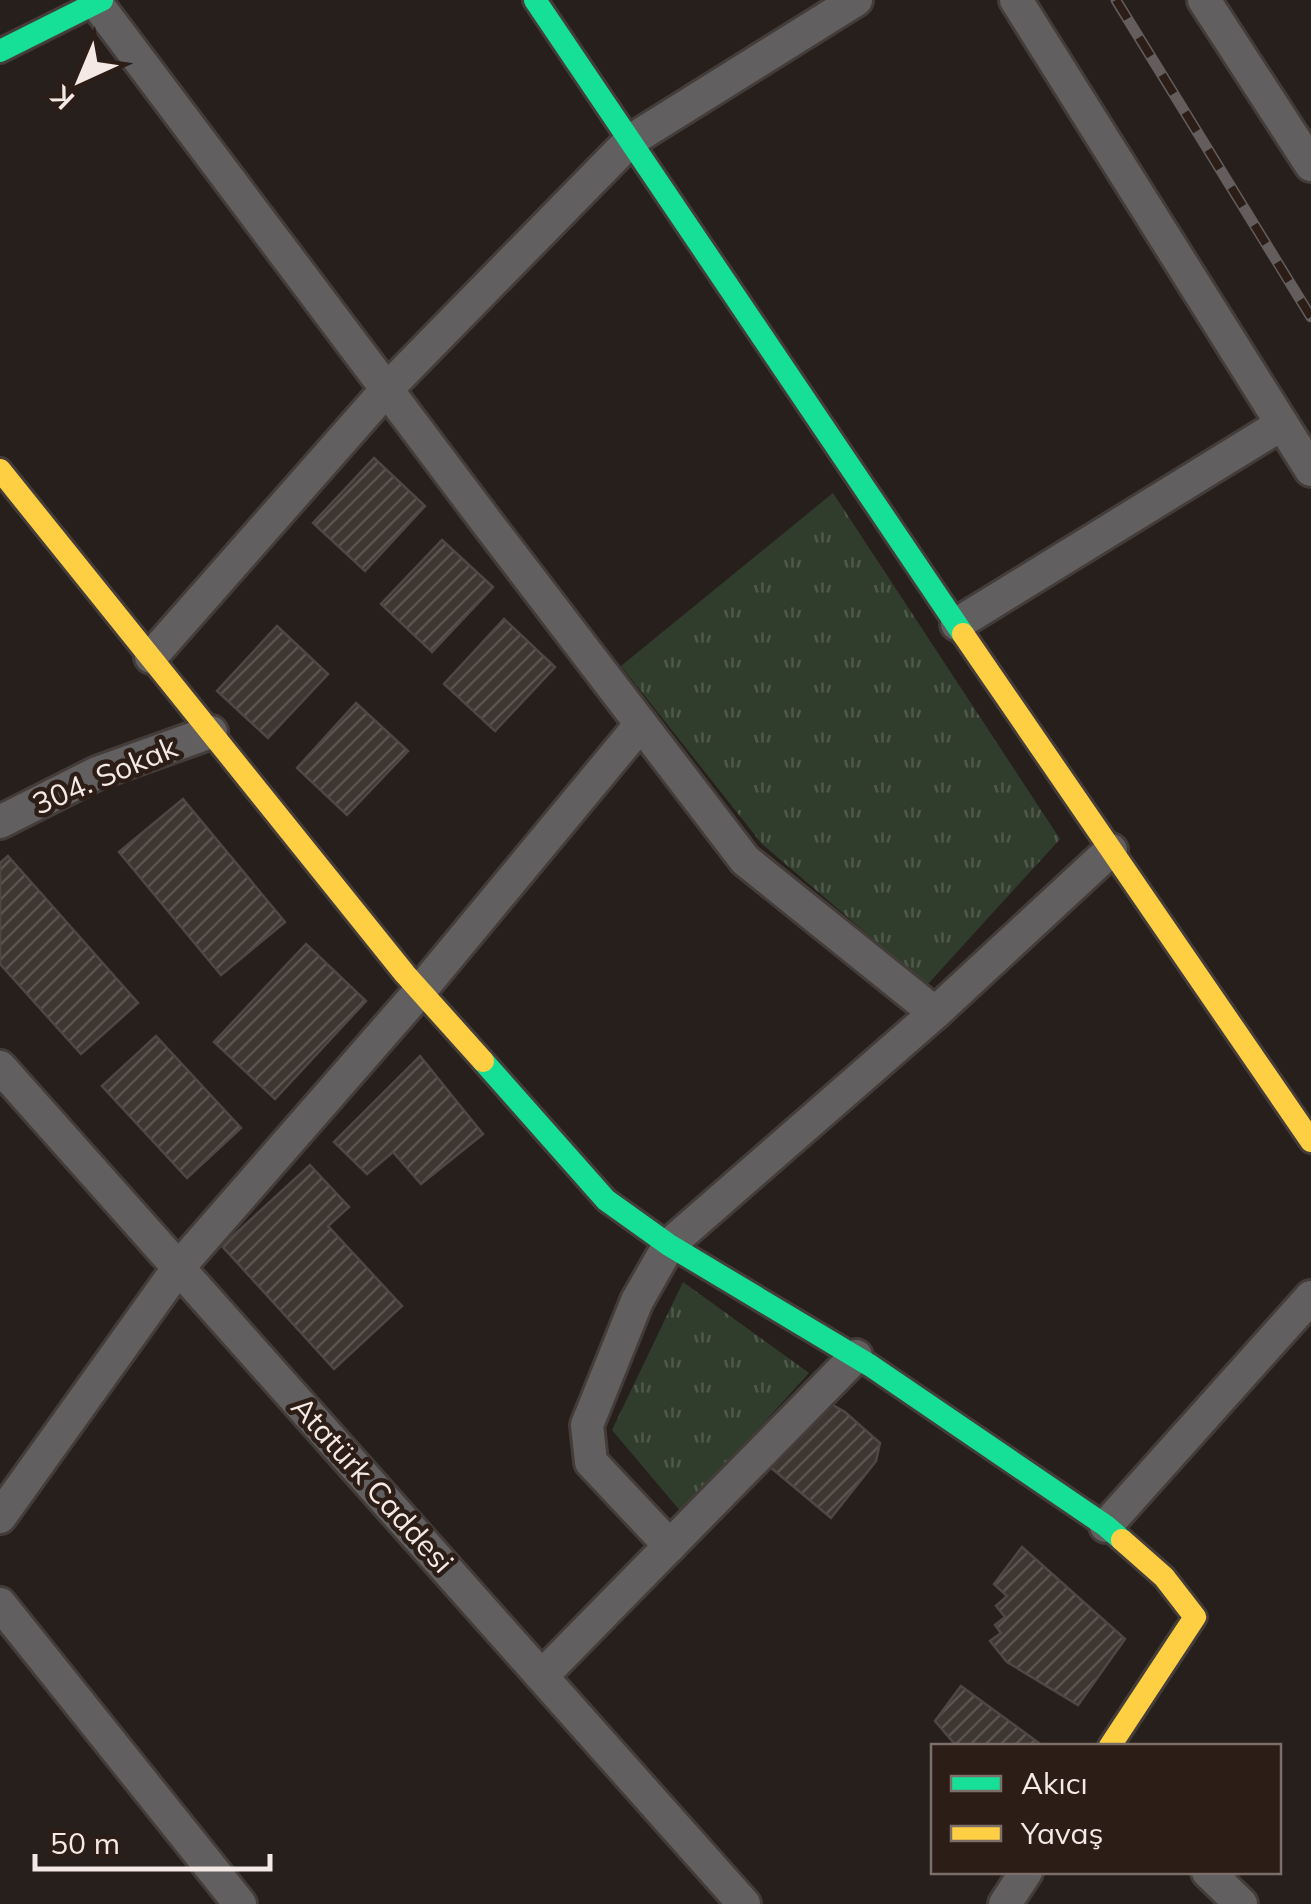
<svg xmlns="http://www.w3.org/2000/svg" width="1311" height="1904" font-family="Mulish,sans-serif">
  <defs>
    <pattern id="park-tufts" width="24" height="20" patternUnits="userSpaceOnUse" patternTransform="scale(2.5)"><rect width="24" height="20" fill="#313d2c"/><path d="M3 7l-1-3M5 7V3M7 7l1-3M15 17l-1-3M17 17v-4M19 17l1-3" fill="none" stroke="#4f594a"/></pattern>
    <pattern id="building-hatch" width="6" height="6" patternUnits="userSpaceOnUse" patternTransform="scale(2.5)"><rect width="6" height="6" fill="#3e3630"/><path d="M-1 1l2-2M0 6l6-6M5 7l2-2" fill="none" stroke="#5a534e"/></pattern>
  </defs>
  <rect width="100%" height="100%" fill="#271f1c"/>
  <!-- park -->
  <g fill="url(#park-tufts)">
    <polygon points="833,493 1060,839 927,985 762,844 621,666"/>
    <polygon points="683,1282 809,1373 682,1513 612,1430"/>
  </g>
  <!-- building -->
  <g fill="url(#building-hatch)" stroke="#4e4844" stroke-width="2.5">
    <polygon points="374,458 425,506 365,571 313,523"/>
    <polygon points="442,540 493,587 432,652 381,604"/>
    <polygon points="504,619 555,667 495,731 444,684"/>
    <polygon points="277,626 328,674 268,738 217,691"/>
    <polygon points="356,703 408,751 347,815 297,768"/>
    <polygon points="183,799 285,922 221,975 119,852"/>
    <polygon points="8,856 138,1003 81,1054 0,964 0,863"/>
    <polygon points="306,944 366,1001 275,1099 214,1042"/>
    <polygon points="156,1036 241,1128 187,1178 102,1086"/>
    <polygon points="420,1056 483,1134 421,1184 393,1152 367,1174 334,1142"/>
    <polygon points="310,1165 349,1207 328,1226 402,1306 334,1369 222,1246"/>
    <polygon points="824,1400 845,1412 880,1443 876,1461 831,1518 769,1466"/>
    <polygon points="1022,1547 1125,1639 1078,1705 1007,1662 990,1641 1001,1633 995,1625 1005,1617 996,1606 1007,1596 994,1584"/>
    <polygon points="961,1686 1043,1746 960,1746 953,1742 935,1721"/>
  </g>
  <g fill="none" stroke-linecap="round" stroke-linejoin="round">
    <!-- street casing -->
    <g stroke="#433c39" stroke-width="38">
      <g id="street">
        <polyline points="94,0 488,524 745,860 935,1013"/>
        <polyline points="1016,0 1311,470"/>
        <polyline points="1204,0 1311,165"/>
        <polyline points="957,624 1282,424"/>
        <polyline points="151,657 387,389 630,141 856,0"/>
        <polyline points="0,822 97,773 211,732"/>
        <polyline points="0,1067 744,1904"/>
        <polyline points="0,1517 179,1267 420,991 641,724"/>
        <polyline points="1106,1526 1311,1297"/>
        <polyline points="670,1546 591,1462 587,1425 637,1301 669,1245 935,1013 1111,850"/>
        <polyline points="0,1604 240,1904"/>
        <polyline points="542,1676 856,1356"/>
        <polyline points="1208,1872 1241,1904"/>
        <polyline points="1005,1904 1026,1872"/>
      </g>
    </g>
    <!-- fast casing -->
    <g stroke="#433c39" stroke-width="28">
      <g id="fast">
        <polyline points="535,0 963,634"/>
        <polyline points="0,51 102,0"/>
        <polyline points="483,1061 606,1200 669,1245 871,1366 1106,1526 1122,1540"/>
      </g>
    </g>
    <!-- slow casing -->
    <g stroke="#433c39" stroke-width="28">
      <g id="slow">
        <polyline points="0,470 405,974 483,1061"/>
        <polyline points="963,634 1311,1141"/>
        <polyline points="1110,1746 1195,1617 1164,1577 1122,1540"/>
      </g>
    </g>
    <!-- street -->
    <use href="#street" stroke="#625f60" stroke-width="32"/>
    <!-- fast -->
    <use href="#fast" stroke="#16e098" stroke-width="22"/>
    <!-- slow -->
    <use href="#slow" stroke="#ffcf43" stroke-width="22"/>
    <!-- rail casing -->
    <g stroke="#635e5d" stroke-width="11">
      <polyline id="rail" points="1116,0 1311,317"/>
    </g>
    <!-- rail -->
    <use href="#rail" stroke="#2c1d17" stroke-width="8" stroke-dasharray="22" stroke-linecap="butt"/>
  </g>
  <g text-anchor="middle" stroke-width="9" stroke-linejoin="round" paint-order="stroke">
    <!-- street labels -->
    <g font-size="30" fill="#f4e9e5" stroke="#2c1d17">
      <text transform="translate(105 776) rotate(-23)" y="10">304. Sokak</text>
      <text transform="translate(372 1485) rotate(48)" y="10">Atatürk Caddesi</text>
    </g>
  </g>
  <!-- legend -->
  <rect x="931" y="1744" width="350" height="130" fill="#2c1d17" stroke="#7c6f69" stroke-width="2.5"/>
  <rect x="951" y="1776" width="50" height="15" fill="#16e098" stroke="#7c6f69" stroke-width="2.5"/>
  <text x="1021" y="1794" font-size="30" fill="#f4e9e5">Akıcı</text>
  <rect x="951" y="1826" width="50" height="15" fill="#ffcf43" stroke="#7c6f69" stroke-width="2.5"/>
  <text x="1021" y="1844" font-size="30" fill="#f4e9e5">Yavaş</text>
  <!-- north arrow -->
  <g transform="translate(80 80) rotate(224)" stroke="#2c1d17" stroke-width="8" paint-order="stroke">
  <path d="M0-8L18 38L0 25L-18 38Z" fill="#f4e9e5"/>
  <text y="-15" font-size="28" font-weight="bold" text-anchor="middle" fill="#f4e9e5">K</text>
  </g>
  <!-- scale -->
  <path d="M35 1854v15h235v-15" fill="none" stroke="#f4e9e5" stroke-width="5"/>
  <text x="50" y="1854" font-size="30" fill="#f4e9e5" stroke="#2c1d17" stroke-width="8" paint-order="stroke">50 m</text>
</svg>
